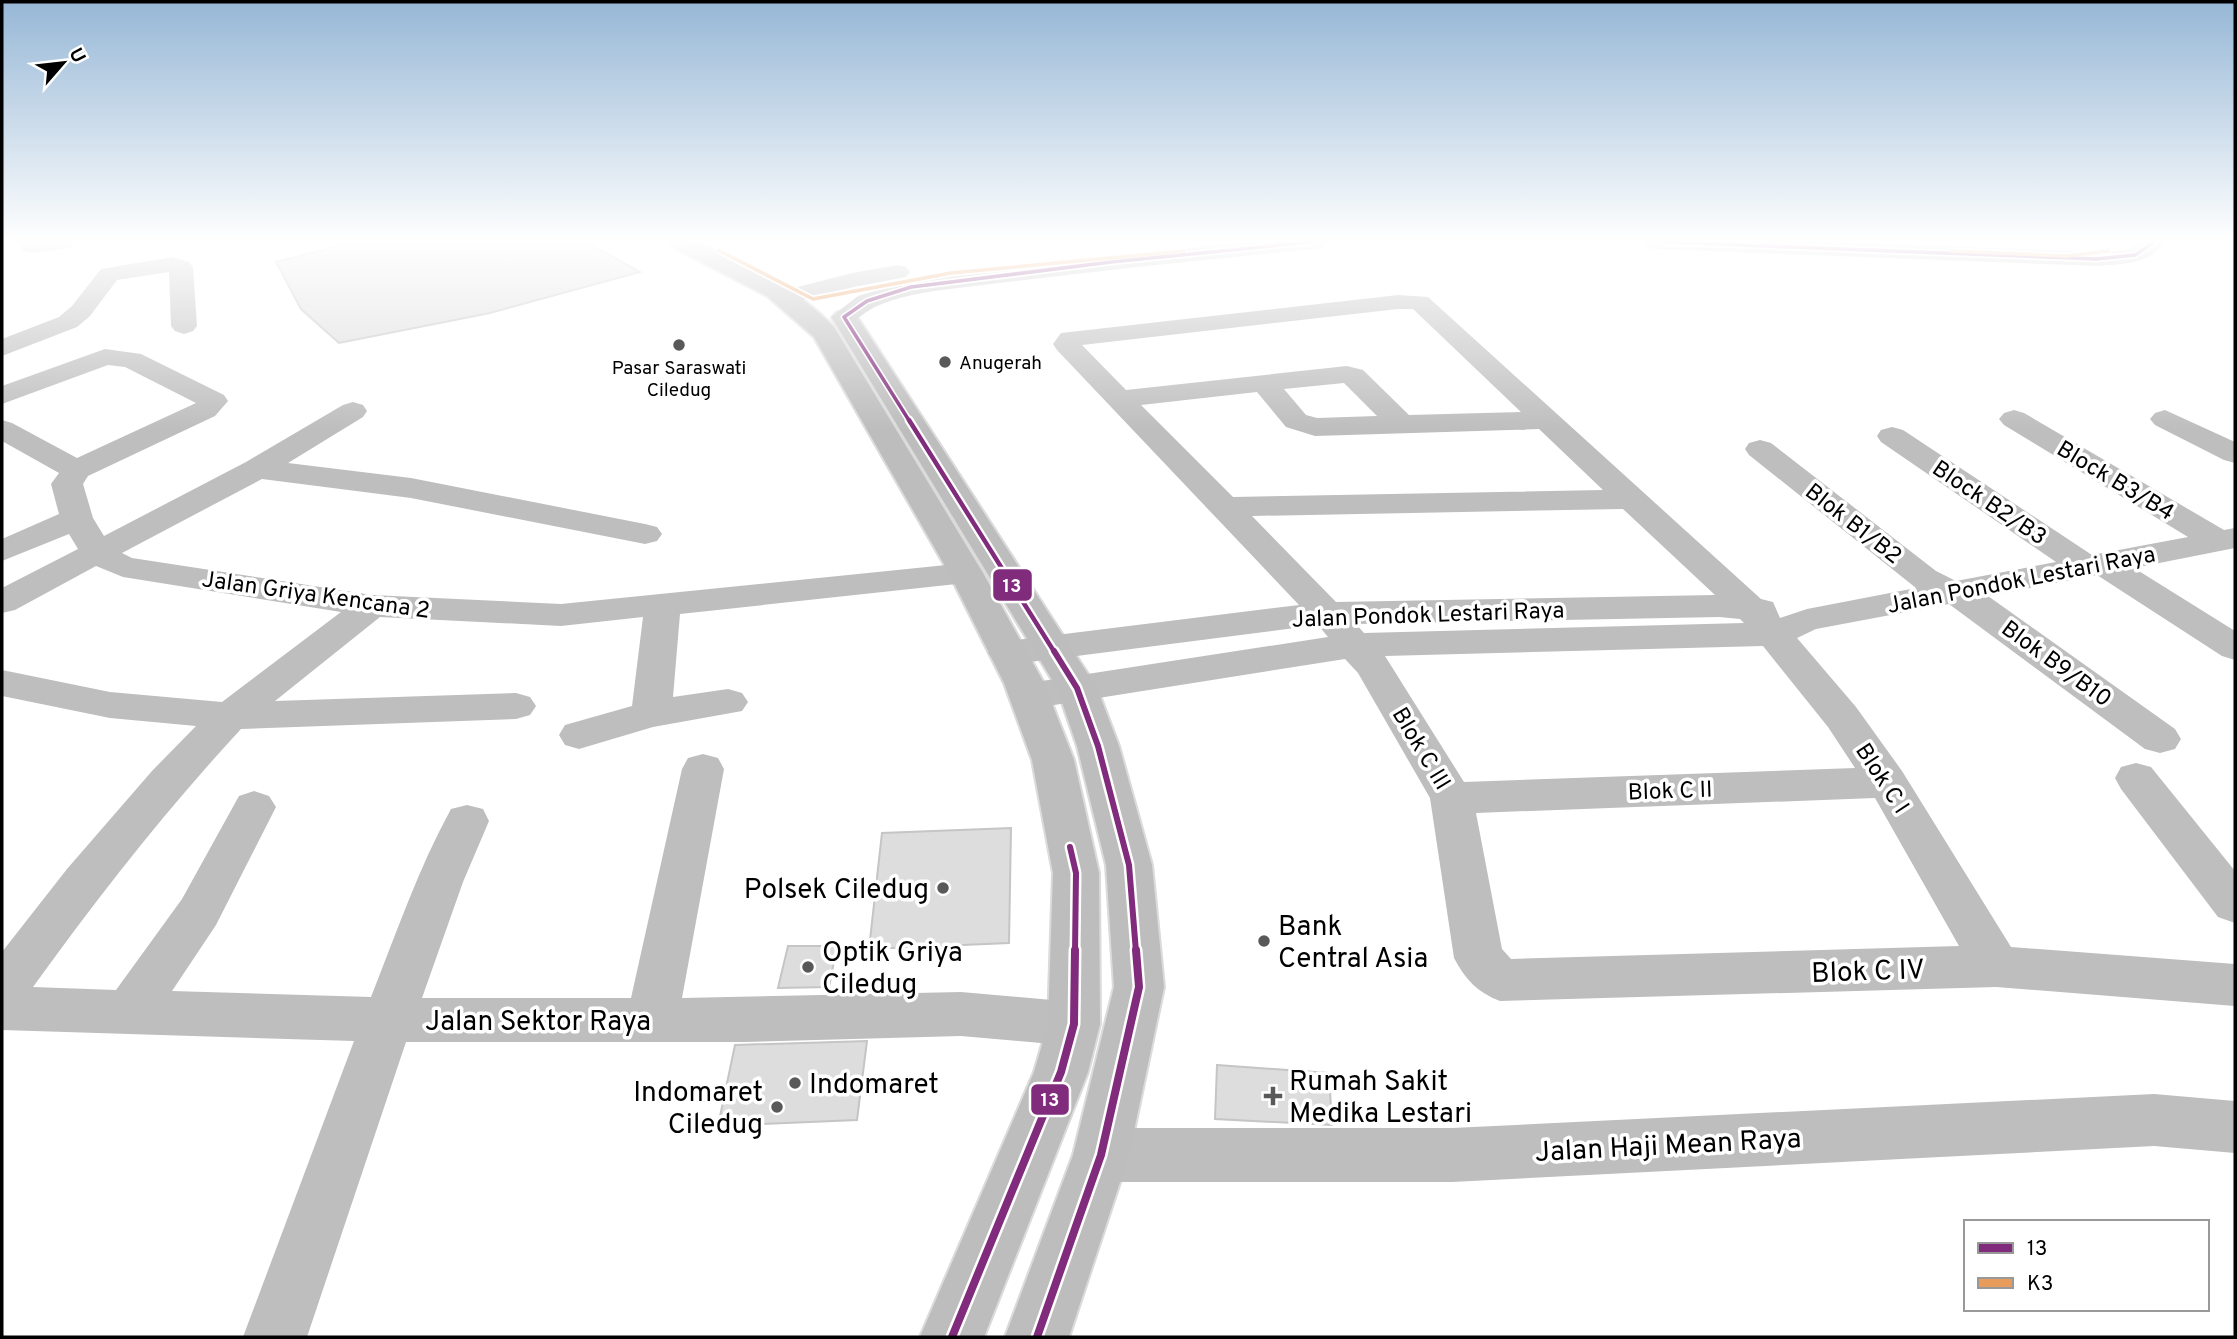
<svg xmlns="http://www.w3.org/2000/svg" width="2237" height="1339" font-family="Overpass,sans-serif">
  <rect width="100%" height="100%" fill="#fff"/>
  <!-- building -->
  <g fill="#ddd" stroke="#c5c5c5" stroke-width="2">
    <polygon points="354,242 586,242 640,272 490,313 339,343 301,309 276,262"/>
    <polygon points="1011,828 1009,943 869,949 882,833"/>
    <polygon points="788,946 837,946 829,987 778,988"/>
    <polygon points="867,1041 857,1120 718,1126 735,1045"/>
    <polygon points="1217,1065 1329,1073 1332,1125 1215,1119"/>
  </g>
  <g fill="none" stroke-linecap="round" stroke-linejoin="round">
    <!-- major casing -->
    <g stroke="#dbdbdb" stroke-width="4">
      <g id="major">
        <path d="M669,242C679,242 692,240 701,244C750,260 798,291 834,327L983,573L1044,683L1074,760L1099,873L1100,1024L1088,1072L984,1337H920L1034,1072L1048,1024L1053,873L1032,760L1004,683L949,573L814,337L767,296L672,247Z"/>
        <polygon points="845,310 854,313 858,318 1097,688 1119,746 1152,865 1164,987 1129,1155 1069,1337 1005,1337 1073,1155 1114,987 1106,865 1077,746 1057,688 832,318 836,313"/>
      </g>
    </g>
    <!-- minor -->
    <g fill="#bebebe" fill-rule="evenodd">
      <path d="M20,242H75L72,247C57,250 38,255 23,251Z"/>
      <path d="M1242,242H1326L1323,247L1315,249C1188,261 1061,275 934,291C915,294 895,298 877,306C861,313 854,327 835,322L831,317L858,296L911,280Z"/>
      <path d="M1643,242H1841L2096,252L2127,250L2141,242H2165C2149,265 2121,264 2096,266L1654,249L1646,247Z"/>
      <polygon points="173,257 189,262 193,267 197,326 193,331 184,334 175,331 171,326 169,272 117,280 90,316 77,327 2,356 2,339 59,317 72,306 101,269"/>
      <polygon points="898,265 906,267 910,272 906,277 854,287 787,304 778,302 775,297 778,292 852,273"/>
      <path d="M1398,295L1428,297L1761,599L1773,602L1780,618L1807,609L1916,588L1749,455L1745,449L1749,443L1760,440L1771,443L1936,571L1956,581L2056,562L1881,442L1877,436L1881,430L1892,427L1903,430L2092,555L2188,537L2004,425L1999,419L2004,413L2014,410L2024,413L2224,530L2235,528V548L2134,568L2235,631V660L2222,656L2097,575L1988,596L2175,729L2181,739L2175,749L2160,753L2145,749L1949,604L1816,629L1797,638L1856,707L1902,771L2011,947L2235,964V1006L1996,987L1500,1001C1478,993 1465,979 1454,958L1430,798L1358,673L1345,659L1029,709L1015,705L1009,696L1015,687L1029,683L1328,637L1318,625L1007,665L994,661L988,653L994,645L1007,641L1299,605L1057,350L1053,344L1061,333ZM1398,309H1413L1521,412L1409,415L1363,370L1347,366L1126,390L1082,345ZM1344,383L1377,416L1317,418L1306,415L1284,389ZM1257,392L1286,427L1315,436L1539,429L1603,490L1233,497L1141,405ZM1623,509L1715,595L1336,602L1252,516ZM1719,617L1740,619L1744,623L1364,633L1356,624ZM1763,646L1828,727L1855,768L1464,782L1385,656ZM1875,798L1959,946L1511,959L1502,949L1476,813Z"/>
      <path d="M105,349L141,354L224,395L228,401L215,416L88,476L83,484L93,518L104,536L246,462L343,405L353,402L363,405L367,411L363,417L288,463L411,478L645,524L657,527L662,534L657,541L645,544L411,498L262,479L122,553L132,558L372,595L561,604L966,563L978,566L983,573L978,580L966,583L680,614L673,697L728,689L742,693L748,702L742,711L653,727L579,749L565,745L559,735L565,725L632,706L643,617L561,626L380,617L275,701L516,693L530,697L536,706L530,715L516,719L241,729C165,811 98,897 33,987L116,990L182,899L239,796L254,791L269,796L276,807L216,925L172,991L371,997C396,934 418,869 451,809L467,805L483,809L489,821L463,882L422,998H631L682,769L688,758L703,754L718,758L724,769L682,998L961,992L1074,1002L1092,1008L1100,1024L1092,1040L1074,1046L961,1036L746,1042H406L307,1337H243L354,1041L2,1030V952L67,869L152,771L196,726L110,718L2,696V670L110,692L222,702L341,612L123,577L96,566L15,610L2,613V588L78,549L69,534L2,561V539L59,514L51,484L59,473L2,441V420L12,423L77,458L196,403L125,367L108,365L2,404V386Z"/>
      <polygon points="2165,410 2235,442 2235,463 2224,460 2155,425 2150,419 2155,413"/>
      <polygon points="2136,763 2151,767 2235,871 2235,923 2218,917 2121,789 2115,778 2121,767"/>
      <polygon points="2154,1094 2235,1101 2235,1153 2154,1146 1452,1182 1101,1182 1081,1174 1073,1155 1081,1136 1101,1128 1452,1128"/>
    </g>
    <!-- major -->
    <use href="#major" fill="#bdbdbd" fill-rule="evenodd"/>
    <!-- bus-1-far3 casing -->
    <g stroke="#fff" stroke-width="7">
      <g id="bus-1-far3">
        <polyline points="1663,242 2096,259 2135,255 2154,242"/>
        <polyline points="910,422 844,317 867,301 911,287 1111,262 1311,242"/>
      </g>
    </g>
    <!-- bus-1-far2 casing -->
    <g stroke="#fff" stroke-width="9">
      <polyline id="bus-1-far2" points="909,420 1055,653"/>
    </g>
    <!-- bus-1-far1 casing -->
    <g stroke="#fff" stroke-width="11">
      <g id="bus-1-far1">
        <polyline points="1054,651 1077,688 1098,746 1129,865 1136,952"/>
        <polyline points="1070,847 1076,873 1075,952"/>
      </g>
    </g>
    <!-- bus-1 casing -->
    <g stroke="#fff" stroke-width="13">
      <g id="bus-1">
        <polyline points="952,1337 1061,1072 1074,1024 1075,950"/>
        <polyline points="1037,1337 1101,1155 1139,987 1136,950"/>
      </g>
    </g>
    <!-- bus-2 casing -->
    <g stroke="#fff" stroke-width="7">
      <g id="bus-2">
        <polyline points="718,250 813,299 951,273 1184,251"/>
        <polyline points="1951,251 2066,256 2109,251"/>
      </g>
    </g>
    <!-- bus-1-far3 -->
    <use href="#bus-1-far3" stroke="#802b7c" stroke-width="3.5"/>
    <!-- bus-1-far2 -->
    <use href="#bus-1-far2" stroke="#802b7c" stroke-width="4.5"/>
    <!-- bus-1-far1 -->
    <use href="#bus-1-far1" stroke="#802b7c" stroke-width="6"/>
    <!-- bus-1 -->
    <use href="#bus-1" stroke="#802b7c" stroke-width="8"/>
    <!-- bus-2 -->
    <use href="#bus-2" stroke="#e89c5b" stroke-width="3.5"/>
  </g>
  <!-- sky -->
  <linearGradient id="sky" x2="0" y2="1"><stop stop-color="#96b7d6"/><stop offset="0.56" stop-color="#fff"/><stop offset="1" stop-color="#fff" stop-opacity="0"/></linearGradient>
  <rect width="2237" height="430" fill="url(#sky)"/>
  <!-- markers -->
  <g fill="#595959" stroke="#fff" stroke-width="2.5">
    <circle cx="679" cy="345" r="7"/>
    <circle cx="945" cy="362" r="7"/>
    <circle cx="943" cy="888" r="7"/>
    <circle cx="1264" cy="941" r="7"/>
    <circle cx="808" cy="967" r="7"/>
    <circle cx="795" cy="1083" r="7"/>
    <path d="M1269.5 1085.5h7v7h7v7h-7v7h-7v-7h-7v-7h7z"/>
    <circle cx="777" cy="1107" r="7"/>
  </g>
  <g text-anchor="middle" stroke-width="7" stroke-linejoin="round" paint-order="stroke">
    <!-- far-poi labels -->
    <g font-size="19" fill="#000" stroke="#fff" text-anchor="start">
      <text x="959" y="369">Anugerah</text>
      <text x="679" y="374" text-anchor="middle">Pasar Saraswati<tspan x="679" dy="22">Ciledug</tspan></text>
    </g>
    <!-- street labels -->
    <g font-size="23" fill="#000" stroke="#fff">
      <text transform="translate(2116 480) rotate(31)" y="8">Block B3/B4</text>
      <text transform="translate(1990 502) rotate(34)" y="8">Block B2/B3</text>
      <text transform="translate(1854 523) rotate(38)" y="8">Blok B1/B2</text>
      <text transform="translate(2021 579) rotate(-11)" y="8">Jalan Pondok Lestari Raya</text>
      <text transform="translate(316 594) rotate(8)" y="8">Jalan Griya Kencana 2</text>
      <text transform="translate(1428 614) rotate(-2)" y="8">Jalan Pondok Lestari Raya</text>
      <text transform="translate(2057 663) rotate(36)" y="8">Blok B9/B10</text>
      <text transform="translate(1422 748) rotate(59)" y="8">Blok C III</text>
      <text transform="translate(1883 778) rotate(57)" y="8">Blok C I</text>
      <text transform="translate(1670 790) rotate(-2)" y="8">Blok C II</text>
    </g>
    <!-- near-poi labels -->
    <g font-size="28" fill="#000" stroke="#fff" text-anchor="start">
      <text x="929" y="898" text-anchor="end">Polsek Ciledug</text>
      <text x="1278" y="935">Bank<tspan x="1278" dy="32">Central Asia</tspan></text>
      <text x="822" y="961">Optik Griya<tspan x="822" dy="32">Ciledug</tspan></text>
      <text x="1289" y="1090">Rumah Sakit<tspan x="1289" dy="32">Medika Lestari</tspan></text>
      <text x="809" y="1093">Indomaret</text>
      <text x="763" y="1101" text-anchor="end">Indomaret<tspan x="763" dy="32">Ciledug</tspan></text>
    </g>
    <!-- near-street labels -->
    <g font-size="28" fill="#000" stroke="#fff">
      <text transform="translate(1868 970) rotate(-2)" y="10">Blok C IV</text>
      <text x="538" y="1030">Jalan Sektor Raya</text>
      <text transform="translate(1668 1144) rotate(-3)" y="10">Jalan Haji Mean Raya</text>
    </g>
  </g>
  <g stroke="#fff" stroke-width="2.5">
    <rect x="992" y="568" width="41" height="34" rx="7" fill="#802b7c"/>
    <rect x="1030" y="1083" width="40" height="33" rx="7" fill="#802b7c"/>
  </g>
  <g font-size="19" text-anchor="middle" font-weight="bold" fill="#fff">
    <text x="1012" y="592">13</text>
    <text x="1050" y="1106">13</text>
  </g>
  <!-- border -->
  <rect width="2237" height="1339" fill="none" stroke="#000000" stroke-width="7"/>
  <!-- legend -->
  <rect x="1964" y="1220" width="245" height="91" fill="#ffffff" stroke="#999999" stroke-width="2"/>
  <rect x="1978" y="1243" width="35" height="10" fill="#802b7c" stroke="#999999" stroke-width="2"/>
  <text x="2027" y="1255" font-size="21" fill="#000000">13</text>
  <rect x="1978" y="1278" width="35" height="10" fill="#e89c5b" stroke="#999999" stroke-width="2"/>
  <text x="2027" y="1290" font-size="21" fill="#000000">K3</text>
  <!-- north arrow -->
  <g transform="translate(63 63) rotate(62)" stroke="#ffffff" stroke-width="5" paint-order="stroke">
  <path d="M0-5L12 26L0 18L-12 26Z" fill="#000000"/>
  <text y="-10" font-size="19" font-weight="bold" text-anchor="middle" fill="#000000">U</text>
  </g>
</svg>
